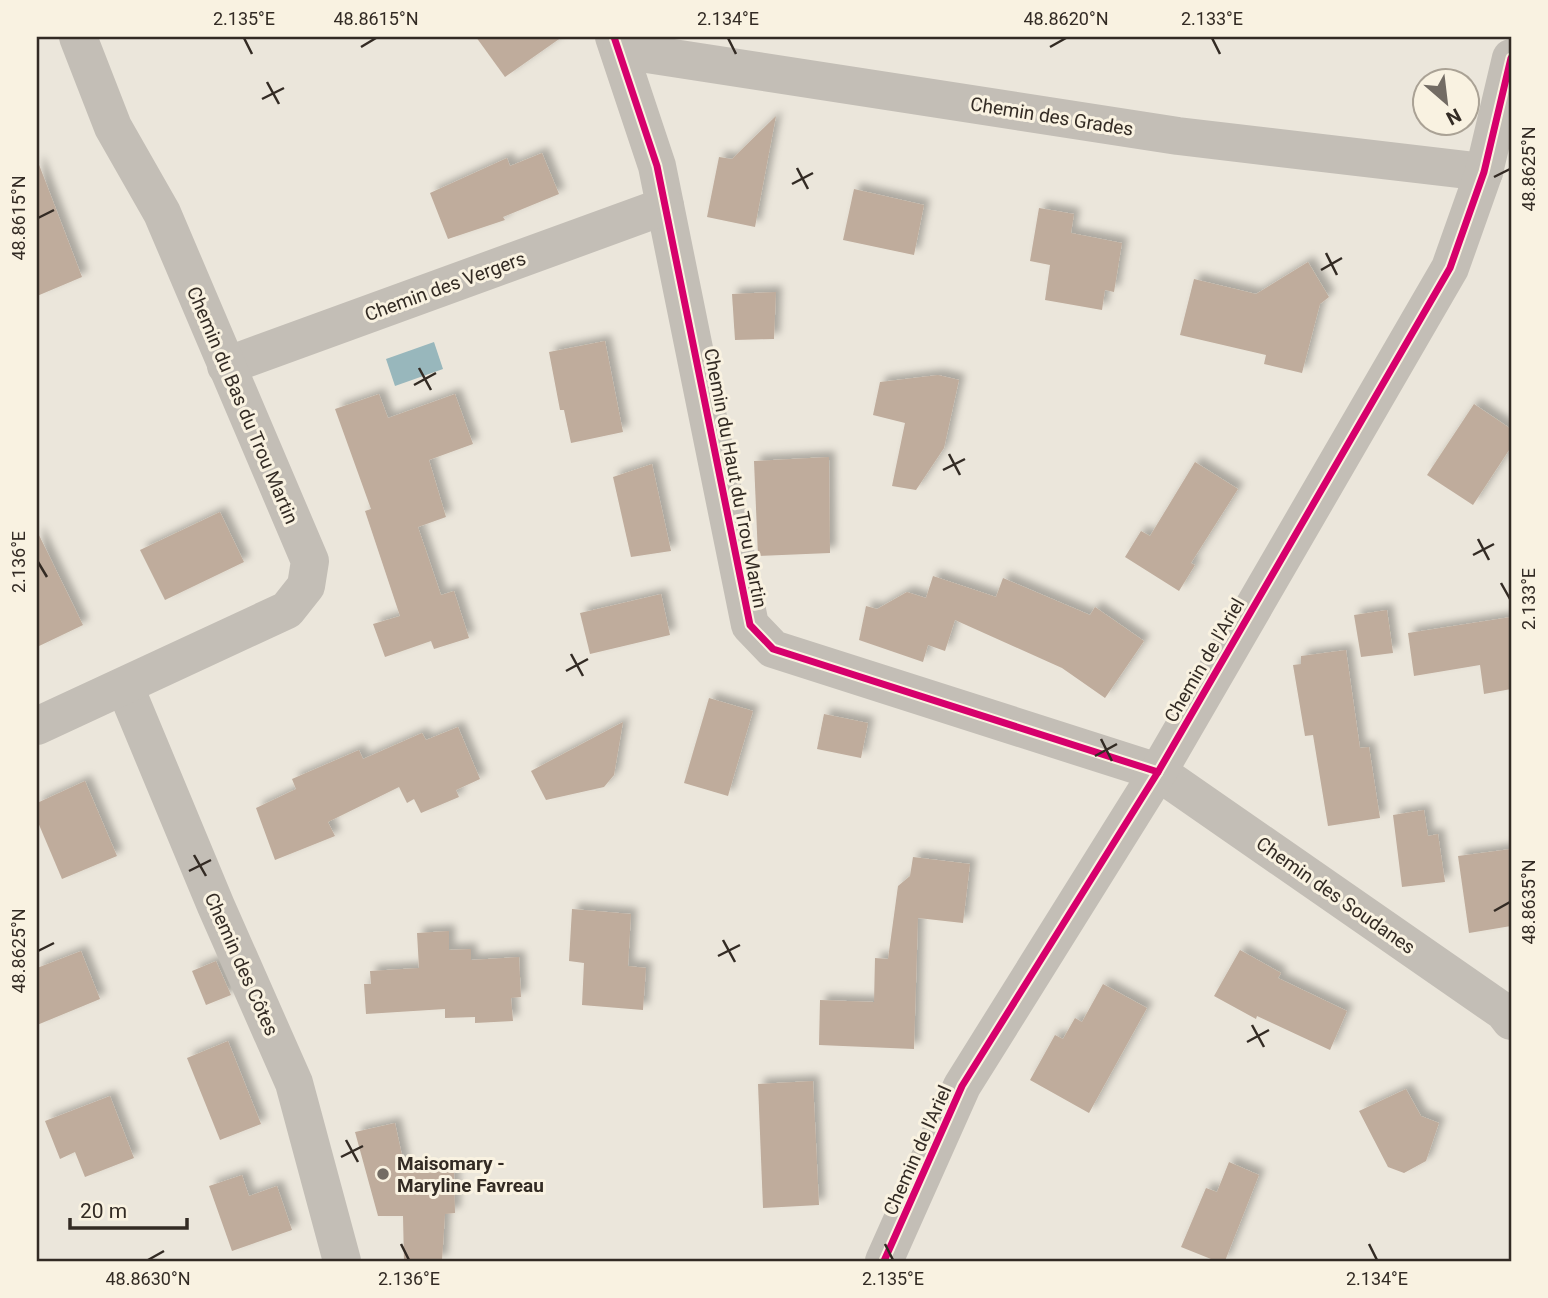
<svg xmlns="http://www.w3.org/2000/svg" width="1548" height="1298" font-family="Roboto,sans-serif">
  <defs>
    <filter id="shadow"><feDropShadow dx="6" dy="-6" stdDeviation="3.5" flood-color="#0004"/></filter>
  </defs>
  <rect width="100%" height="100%" fill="#ebe6db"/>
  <!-- water -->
  <polygon fill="#98b7bc" points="434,342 443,369 395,386 386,359"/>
  <!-- building -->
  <g fill="#bfac9c" filter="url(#shadow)">
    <polygon points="476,37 562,37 505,77"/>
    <polygon points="776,116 755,227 707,217 719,157 732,159"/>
    <polygon points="542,153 559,194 503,217 505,220 448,239 430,193 507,158 510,166"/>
    <polygon points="38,162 82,277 37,296 37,162"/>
    <polygon points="854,189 924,205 914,255 843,240"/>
    <polygon points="1039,208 1074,214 1071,233 1122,243 1114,292 1105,290 1102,310 1045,300 1050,265 1030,261"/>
    <polygon points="1308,262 1329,297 1320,304 1302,373 1264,364 1266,355 1180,335 1194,279 1256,294"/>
    <polygon points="776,292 774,339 735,340 732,294"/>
    <polygon points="605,341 623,432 571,443 564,410 560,410 549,352"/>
    <polygon points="938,375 959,380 944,448 916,490 892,486 905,423 873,415 880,382"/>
    <polygon points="379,394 388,418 455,394 473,444 429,460 446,517 418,527 441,595 454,591 469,638 434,649 431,641 385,657 373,624 400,616 365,511 371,509 335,409"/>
    <polygon points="1474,404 1511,429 1511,447 1473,505 1427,475"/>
    <polygon points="829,457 830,553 758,556 754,461"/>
    <polygon points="1195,462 1238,489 1191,563 1195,565 1179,591 1125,557 1141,531 1150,536"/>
    <polygon points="652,464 671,551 631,557 613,477"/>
    <polygon points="220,512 244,562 165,600 140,550"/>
    <polygon points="37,531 83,625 37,647"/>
    <polygon points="933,576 996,597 1003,578 1090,615 1095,607 1144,641 1105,698 1062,668 955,620 945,651 928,645 923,662 859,640 866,606 877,609 907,592 926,598"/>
    <polygon points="661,594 670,635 590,654 580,613"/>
    <polygon points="1387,610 1393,653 1361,657 1354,615"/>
    <polygon points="1511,617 1511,689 1484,694 1480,665 1414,676 1408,633"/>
    <polygon points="1346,650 1360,748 1369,747 1380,818 1328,826 1313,735 1305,736 1293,665 1301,664 1301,656"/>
    <polygon points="709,698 753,711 728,796 684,783"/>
    <polygon points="824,714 868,723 861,758 817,749"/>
    <polygon points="623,722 614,775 604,787 546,800 531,771"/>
    <polygon points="458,727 480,779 456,790 459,797 421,813 414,799 407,803 399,787 328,822 335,836 275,860 256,808 296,789 292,779 359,750 363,759 422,733 426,740"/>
    <polygon points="85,781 117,856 62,879 37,820 37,803"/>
    <polygon points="1424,810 1428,836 1438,834 1445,882 1402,887 1393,815"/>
    <polygon points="1511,849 1511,926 1469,933 1458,856"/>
    <polygon points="913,857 970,864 963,923 918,918 914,1049 819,1045 820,1000 874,1002 875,958 888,959 898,886 910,876"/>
    <polygon points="572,909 631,914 628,966 646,968 643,1010 582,1005 584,963 569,961"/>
    <polygon points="449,931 449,950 471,949 471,960 519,957 521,997 511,998 513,1021 475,1023 475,1017 445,1018 445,1009 366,1014 364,984 371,984 370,971 419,968 417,933"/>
    <polygon points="1240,950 1281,973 1278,978 1347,1011 1330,1050 1257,1016 1256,1019 1214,996"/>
    <polygon points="81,951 100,999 37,1025 37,968"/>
    <polygon points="216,961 231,995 206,1005 192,971"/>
    <polygon points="1103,984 1147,1008 1089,1113 1030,1080 1055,1035 1063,1039 1075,1018 1082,1022"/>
    <polygon points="228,1041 261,1124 220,1140 187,1058"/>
    <polygon points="813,1081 819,1205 763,1208 758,1084"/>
    <polygon points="1406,1089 1421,1116 1439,1123 1426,1161 1404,1173 1388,1167 1359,1111"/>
    <polygon points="110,1096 134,1158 85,1177 75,1152 60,1159 45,1121"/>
    <polygon points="395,1123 405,1169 454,1172 455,1213 445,1214 442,1261 404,1261 403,1216 378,1216 355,1132"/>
    <polygon points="1229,1162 1259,1175 1225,1261 1216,1261 1181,1247 1206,1188 1217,1192"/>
    <polygon points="242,1175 249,1196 277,1186 292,1230 232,1251 209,1186"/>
  </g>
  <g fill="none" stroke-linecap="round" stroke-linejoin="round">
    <!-- minor -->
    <g stroke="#c3beb6" stroke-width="38">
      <polyline points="614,37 657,166 750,625 773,649 1158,772 1504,1012 1511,1021"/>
      <polyline points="621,50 1178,136 1484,172"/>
      <polyline points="226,366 665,206"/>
      <polyline points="125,687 216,906 294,1083 342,1261"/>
      <polyline points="37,726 287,610 306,586 310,561 162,213 113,127 78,37"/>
      <polyline points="884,1261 962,1086 1158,772 1450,268 1484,172 1511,58"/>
    </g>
    <!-- cycleway casing -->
    <g stroke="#f9f2e1" stroke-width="11">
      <g id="cycleway">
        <polyline points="614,37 657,166 750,625 773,649 1158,772"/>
        <polyline points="884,1261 962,1086 1158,772 1450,268 1484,172 1511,58"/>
      </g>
    </g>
    <!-- cycleway -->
    <use href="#cycleway" stroke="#d6006c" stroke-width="7"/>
  </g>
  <!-- ticks -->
  <path fill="none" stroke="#332b24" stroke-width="2.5" d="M244,38L252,54M728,38L736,54M1212,38L1220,54M361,47L376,38M1050,47L1066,38M267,82L279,104M262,99L284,88M797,168L808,189M1494,177L1510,169M792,184L813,173M38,218L54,210M1326,253L1337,275M1321,270L1342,258M419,368L431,390M414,385L436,373M949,454L960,475M943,470L965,459M1478,539L1489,560M1473,555L1494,544M38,562L47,577M1501,583L1510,599M571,654L583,676M566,671L588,659M1101,739L1112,761M1095,756L1117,744M194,855L206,876M189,871L211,860M1494,911L1510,902M723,940L735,962M38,951L54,943M718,956L740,945M1252,1025L1264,1047M1247,1042L1269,1030M346,1140L358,1162M341,1157L363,1146M401,1244L409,1260M885,1244L893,1260M1369,1244L1377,1260M148,1260L164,1251"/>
  <!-- markers -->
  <circle fill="#736c64" stroke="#f9f2e1" stroke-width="2.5" cx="383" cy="1174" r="7"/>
  <g text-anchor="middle" stroke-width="6" stroke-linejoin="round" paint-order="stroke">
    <!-- street labels -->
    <g font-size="19" fill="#332b24" stroke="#f9f2e1">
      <text transform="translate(1052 116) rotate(9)" y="7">Chemin des Grades</text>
      <text transform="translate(445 286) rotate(-20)" y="7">Chemin des Vergers</text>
      <text transform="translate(243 405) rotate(67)" y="7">Chemin du Bas du Trou Martin</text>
      <text transform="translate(736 478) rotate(79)" y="7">Chemin du Haut du Trou Martin</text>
      <text transform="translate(1204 660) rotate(-60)" y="7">Chemin de l'Ariel</text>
      <text transform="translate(1336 895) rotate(35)" y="7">Chemin des Soudanes</text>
      <text transform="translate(242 964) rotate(66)" y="7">Chemin des Côtes</text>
      <text transform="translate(917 1150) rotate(-66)" y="7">Chemin de l'Ariel</text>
    </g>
    <!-- poi labels -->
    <g font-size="19" font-weight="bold" fill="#332b24" stroke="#f9f2e1" text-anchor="start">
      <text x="397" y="1170">Maisomary -<tspan x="397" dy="22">Maryline Favreau</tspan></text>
    </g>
  </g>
  <!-- border -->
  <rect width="1548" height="1298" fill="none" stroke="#f9f2e1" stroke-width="77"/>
  <!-- north arrow -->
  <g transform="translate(1446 102) rotate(152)"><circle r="33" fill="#f9f2e1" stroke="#aaa295" stroke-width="2"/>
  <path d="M0-5L12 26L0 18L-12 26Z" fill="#736c64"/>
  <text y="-10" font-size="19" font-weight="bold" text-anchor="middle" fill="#332b24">N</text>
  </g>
  <!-- scale -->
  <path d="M70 1218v10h117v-10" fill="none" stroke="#332b24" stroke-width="3.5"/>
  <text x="80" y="1218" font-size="21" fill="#332b24" stroke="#f9f2e1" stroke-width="5" paint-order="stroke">20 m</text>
  <rect x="38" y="38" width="1472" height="1222" fill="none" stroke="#332b24" stroke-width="2.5"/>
  <g font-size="18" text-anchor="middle" fill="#332b24">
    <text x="244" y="25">2.135°E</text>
    <text x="376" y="25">48.8615°N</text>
    <text x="728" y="25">2.134°E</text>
    <text x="1066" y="25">48.8620°N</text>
    <text x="1212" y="25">2.133°E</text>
    <text transform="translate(1529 169) rotate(-90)" y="6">48.8625°N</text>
    <text transform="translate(19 218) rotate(-90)" y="6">48.8615°N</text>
    <text transform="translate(19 562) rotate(-90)" y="6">2.136°E</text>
    <text transform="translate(1529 599) rotate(-90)" y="6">2.133°E</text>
    <text transform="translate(1529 902) rotate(-90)" y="6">48.8635°N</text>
    <text transform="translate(19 951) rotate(-90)" y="6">48.8625°N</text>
    <text x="148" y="1285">48.8630°N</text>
    <text x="409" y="1285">2.136°E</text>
    <text x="893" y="1285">2.135°E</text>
    <text x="1377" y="1285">2.134°E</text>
  </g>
</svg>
